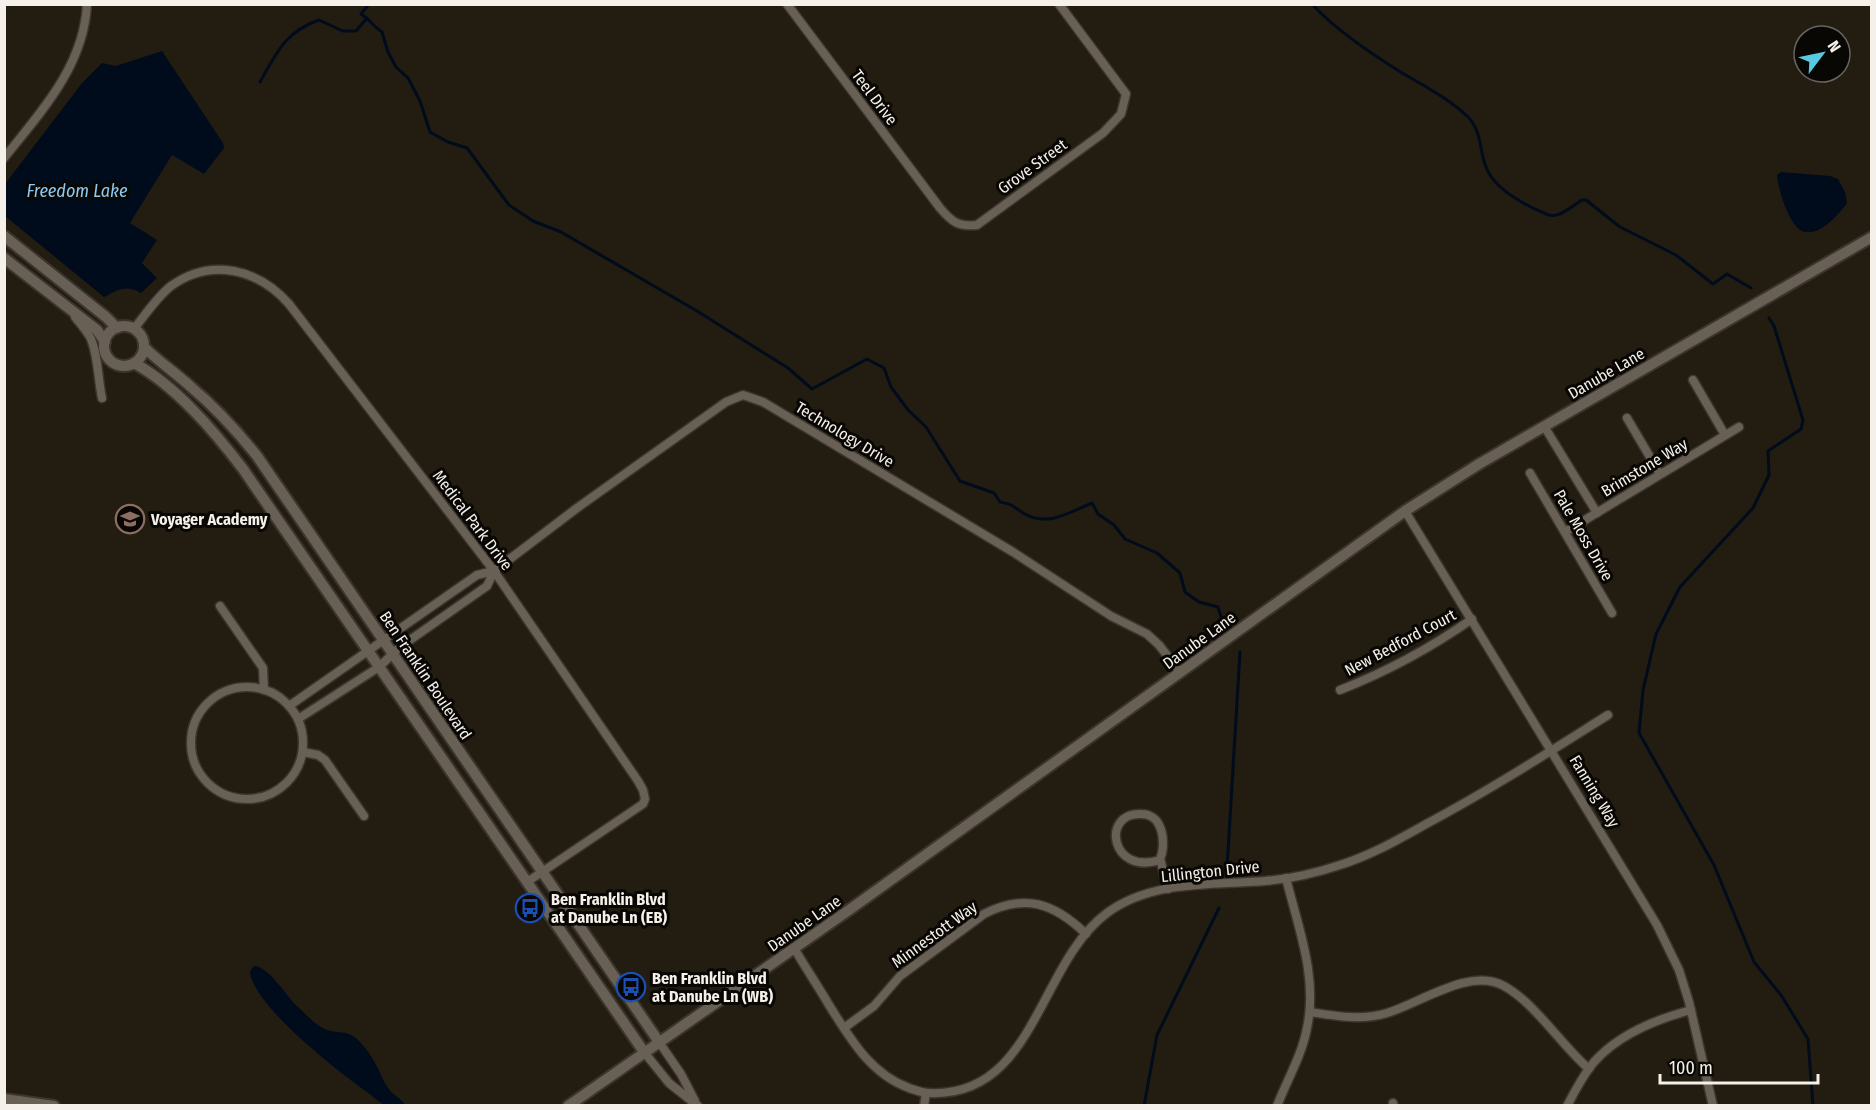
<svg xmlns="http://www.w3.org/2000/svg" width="1876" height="1110" font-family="'Fira Sans Condensed',sans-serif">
  <rect width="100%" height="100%" fill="#221c11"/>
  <!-- water -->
  <g fill="#000c1b">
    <path d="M162,51L223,143L224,148L204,174L172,155L130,223L157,240L142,263L157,278L141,293C126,284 118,290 104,297L5,216V184L82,83L102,63L116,66Z"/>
    <path d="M1781,172L1830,176L1838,179L1845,192L1847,203C1839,214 1821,235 1805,232C1789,229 1778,188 1777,175Z"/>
    <path d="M254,966C270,967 286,996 297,1006C307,1015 318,1029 331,1031C338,1033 346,1031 353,1036C362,1042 371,1055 376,1065C381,1073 383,1082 389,1089C394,1096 401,1098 405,1105C400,1106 391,1107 386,1105C380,1104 373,1096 367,1092C340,1073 251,1004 250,971Z"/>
  </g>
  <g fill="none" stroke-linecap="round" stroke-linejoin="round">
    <!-- stream -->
    <g stroke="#000c1b" stroke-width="3">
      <path d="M369,4L361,14C369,19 374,27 382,32L388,52L396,67L408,78L420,101L430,132L448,142L467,148L509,205L533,221L561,232L697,311L788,368L812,389L867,359L884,368L891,387L908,410L926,427L960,481L994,493L1000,502C1014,504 1014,508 1025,514C1049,527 1070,512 1092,503L1098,514L1114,525L1125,539L1157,553L1180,573L1185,592L1199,602L1218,607L1222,620"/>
      <path d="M1312,4C1336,30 1369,52 1399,71C1422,85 1447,97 1467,116C1482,130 1479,150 1486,167C1494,189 1525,205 1546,214C1558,220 1572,206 1582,200H1586L1620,227L1676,255L1713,284L1727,274L1751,288"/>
      <path d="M260,82C277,52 285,32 319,20L343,31H356L367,18"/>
      <polyline points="1769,318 1774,326 1803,420 1801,429 1768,451 1769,475 1753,508 1680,587 1656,634 1643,690 1639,733 1714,865 1754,962 1781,995 1808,1039 1813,1106"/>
      <polyline points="1227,868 1240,652"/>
      <polyline points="1144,1106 1157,1035 1219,908"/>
    </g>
    <!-- minor casing -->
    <g stroke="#3b352f" stroke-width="11">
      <g id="minor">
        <path d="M787,4L940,208C952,222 958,227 977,225L1103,133L1121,114L1126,94L1059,4"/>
        <path d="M4,158C41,112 84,66 87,4"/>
        <path d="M75,317C80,323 86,330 90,337C98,353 98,380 102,398"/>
        <path d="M134,329C145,315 157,297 171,286C211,257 258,269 289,304L494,571L638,781L643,790L645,799L643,804L527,882"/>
        <polyline points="1693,380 1725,435"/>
        <polyline points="1627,418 1660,474"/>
        <polyline points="1544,426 1597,513"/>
        <polyline points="1530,473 1612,613"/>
        <polyline points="1405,511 1657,925 1679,970 1689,1002 1713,1106"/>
        <polyline points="1565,532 1739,427"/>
        <polyline points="220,606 263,668 264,690"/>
        <circle cx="247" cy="743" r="56"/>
        <path d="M1340,690C1386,672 1432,647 1472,619"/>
        <polyline points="289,706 477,575 494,571 577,508 726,402 743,395 763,402 1013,552 1111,616 1147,634 1159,645 1180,672"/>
        <polyline points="298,719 379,667 400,647 487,586 494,571"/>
        <polyline points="303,752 318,755 325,760 364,816"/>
        <path d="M1160,860C1110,876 1101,812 1141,814C1149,814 1156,818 1159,825C1163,832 1164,845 1162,853C1161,858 1159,857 1161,862C1163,871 1166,880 1168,889"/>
        <path d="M794,948C805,967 818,986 829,1005C850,1038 870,1074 909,1088C915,1090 922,1093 929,1093C1035,1098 1038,964 1107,913C1151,880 1213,885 1265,881C1291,879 1316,873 1340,865C1372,855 1399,839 1428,823C1490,790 1549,752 1608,715"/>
        <path d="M1310,1012C1335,1016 1362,1021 1387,1013C1421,1003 1469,967 1504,986C1535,1003 1562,1046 1589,1069"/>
        <path d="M844,1028L874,1006L900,976L984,914C1025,893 1054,903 1086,934"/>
        <polyline points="659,1042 681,1074 695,1101"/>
        <polyline points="644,1052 669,1083 698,1106"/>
        <polyline points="1393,1103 1394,1106"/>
        <polyline points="924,1106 926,1093"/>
        <path d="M1277,1106C1287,1080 1302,1055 1307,1028C1318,977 1298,927 1286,878"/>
        <path d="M1567,1106C1575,1091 1583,1075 1594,1062C1618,1035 1657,1019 1691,1010"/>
      </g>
    </g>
    <!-- tertiary casing -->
    <g stroke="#3b352f" stroke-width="14">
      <g id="tertiary">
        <polyline points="4,236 106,317 117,328"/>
        <polyline points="4,258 97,330 105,342"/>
        <circle cx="124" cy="346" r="20"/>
        <path d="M144,347C159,362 176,373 191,387C215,407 237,431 257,456L659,1042"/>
        <path d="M134,363C176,386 214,431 243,469L644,1052"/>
        <polyline points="4,1099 54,1106"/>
        <polyline points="568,1106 849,910 1405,511 1479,464 1872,237"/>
      </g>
    </g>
    <!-- minor -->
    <use href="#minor" stroke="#686054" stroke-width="8"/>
    <!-- tertiary -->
    <use href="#tertiary" stroke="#686054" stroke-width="10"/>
  </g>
  <!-- icons -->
  <defs>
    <g id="school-ring" transform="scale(1.5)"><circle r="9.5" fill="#090704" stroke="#8d6e63" stroke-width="1.5"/><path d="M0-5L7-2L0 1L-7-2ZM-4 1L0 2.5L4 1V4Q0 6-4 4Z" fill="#8d6e63"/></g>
    <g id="bus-ring" transform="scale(1.5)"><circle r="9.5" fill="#090704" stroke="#1a4fb4" stroke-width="1.5"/><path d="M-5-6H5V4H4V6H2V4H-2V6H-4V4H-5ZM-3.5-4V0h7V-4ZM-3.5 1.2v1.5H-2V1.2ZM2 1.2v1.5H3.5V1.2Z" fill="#1a4fb4"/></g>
  </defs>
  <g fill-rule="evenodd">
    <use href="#school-ring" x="130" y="519"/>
    <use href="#bus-ring" x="530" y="908"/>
    <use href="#bus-ring" x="631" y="987"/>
  </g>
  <g text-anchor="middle" stroke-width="6" stroke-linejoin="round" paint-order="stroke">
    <!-- street labels -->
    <g font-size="16" fill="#f5f0e9" stroke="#090704">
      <text transform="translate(875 97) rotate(53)" y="6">Teel Drive</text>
      <text transform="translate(1032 166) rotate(-36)" y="6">Grove Street</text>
      <text transform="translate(1606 373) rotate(-30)" y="6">Danube Lane</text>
      <text transform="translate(845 434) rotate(31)" y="6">Technology Drive</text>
      <text transform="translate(1644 467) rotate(-31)" y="6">Brimstone Way</text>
      <text transform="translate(473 520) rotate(53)" y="6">Medical Park Drive</text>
      <text transform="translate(1584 535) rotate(60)" y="6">Pale Moss Drive</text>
      <text transform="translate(1199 640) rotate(-36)" y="6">Danube Lane</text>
      <text transform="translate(1400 642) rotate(-28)" y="6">New Bedford Court</text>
      <text transform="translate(426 675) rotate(56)" y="6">Ben Franklin Boulevard</text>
      <text transform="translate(1595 791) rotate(59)" y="6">Fanning Way</text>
      <text transform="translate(1210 871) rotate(-6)" y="6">Lillington Drive</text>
      <text transform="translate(804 923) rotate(-35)" y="6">Danube Lane</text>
      <text transform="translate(934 934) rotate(-36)" y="6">Minnestott Way</text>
    </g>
    <!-- poi labels -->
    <g font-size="16" font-weight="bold" fill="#f5f0e9" stroke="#090704" text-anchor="start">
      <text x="151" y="525">Voyager Academy</text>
      <text x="551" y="905">Ben Franklin Blvd<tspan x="551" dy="18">at Danube Ln (EB)</tspan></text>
      <text x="652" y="984">Ben Franklin Blvd<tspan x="652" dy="18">at Danube Ln (WB)</tspan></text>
    </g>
    <!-- water labels -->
    <g font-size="18" font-style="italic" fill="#8ccaf3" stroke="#090704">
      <text x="77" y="197">Freedom Lake</text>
    </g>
  </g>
  <!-- border -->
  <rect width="1876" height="1110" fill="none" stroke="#f5f0e9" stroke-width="12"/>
  <!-- north arrow -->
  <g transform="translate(1822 54) rotate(58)"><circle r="28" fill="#090704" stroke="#676460" stroke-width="1.5"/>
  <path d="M0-4.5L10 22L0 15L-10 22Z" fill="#55cae0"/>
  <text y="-9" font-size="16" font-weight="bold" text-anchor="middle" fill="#f5f0e9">N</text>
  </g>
  <!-- scale -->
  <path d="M1660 1074v9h158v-9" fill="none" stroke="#f5f0e9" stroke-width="3"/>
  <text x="1669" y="1074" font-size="18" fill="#f5f0e9" stroke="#090704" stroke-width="4.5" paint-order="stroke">100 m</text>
</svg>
